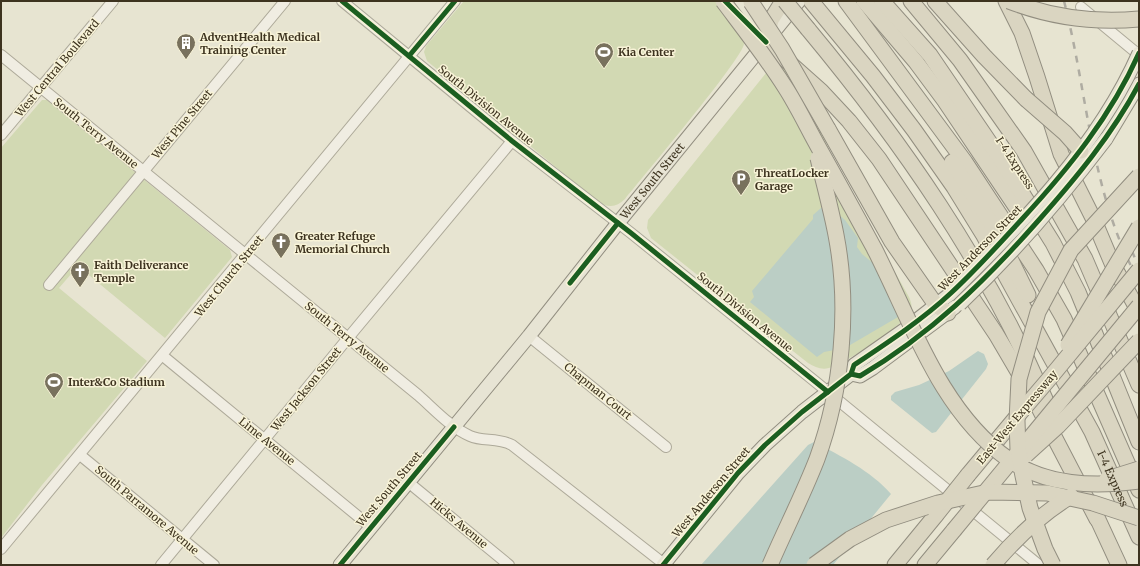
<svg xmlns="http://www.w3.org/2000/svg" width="1140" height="566" font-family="Merriweather,serif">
  <rect width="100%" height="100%" fill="#e7e4d1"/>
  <!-- green -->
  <g fill="#d2d9b3">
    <path d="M464,1H716C724,11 744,32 744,44C743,58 641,179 625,199C616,208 608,208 597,201L427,61L424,52L426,46Z"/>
    <path d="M778,58L821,133L849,191L909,297C911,302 913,307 910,312C904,325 843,365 829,368C821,370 815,367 808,363L651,238L647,228L648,220Z"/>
    <polygon points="42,100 47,100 54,106 230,250 232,257 165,338 78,266 59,288 147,361 42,485 1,538 1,148"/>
  </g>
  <!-- water -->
  <g fill="#bbcec5">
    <polygon points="828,205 845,220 858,238 857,247 862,254 874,264 898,309 898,317 845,348 824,352 817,357 750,302 754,297 752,291 813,219 813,215 821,208"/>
    <polygon points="978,351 984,354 988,364 986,369 936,432 932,433 927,429 891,400 891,396 895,392 919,385 949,371"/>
    <path d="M814,442C841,456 871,471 891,494L833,565H701L808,445Z"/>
  </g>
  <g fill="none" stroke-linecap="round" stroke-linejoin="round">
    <!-- minor casing -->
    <g stroke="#ada999" stroke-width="12">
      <g id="minor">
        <polyline points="342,1 512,141 631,233 817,383 1039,565"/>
        <polyline points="1081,7 1139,55"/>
        <path d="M1,55L418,395C434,409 450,427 470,436C483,442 497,437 512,445L664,564"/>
        <polyline points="1,135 113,1"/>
        <polyline points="49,285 285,1"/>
        <polyline points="529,336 666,447"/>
        <polyline points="163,356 371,527"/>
        <polyline points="80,455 214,565"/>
        <polyline points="408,482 509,565"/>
        <polyline points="1,549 455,1"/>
        <polyline points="161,565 348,338 512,141"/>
      </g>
    </g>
    <!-- major casing -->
    <g stroke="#928e80" stroke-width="15">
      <g id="major">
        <polyline points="1106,139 1139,84"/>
        <polyline points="851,374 860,376 873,368 955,307"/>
        <path id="s1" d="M340,565L529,336L618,223L799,1"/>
        <polyline points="663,565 738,473 765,445 802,412 851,374 854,365 904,330 950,294"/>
      </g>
    </g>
    <!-- highway casing -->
    <g stroke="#928e80" stroke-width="17">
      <g id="highway">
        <polyline points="783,1 771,20 766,42 821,91 849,121 879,159 996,334 1036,402 1097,519"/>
        <path id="s2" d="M811,1L873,76L914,130L954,187L983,234L1092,432L1139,537"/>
        <polyline points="846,1 965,162 1036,270 1064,319 1139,490"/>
        <polyline points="864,1 916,62 945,101 1031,229"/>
        <polyline points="882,1 930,55 1000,158 1053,243 1078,292 1139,442"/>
        <polyline points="911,1 960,60 1024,151 1085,259 1139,385"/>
        <polyline points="935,1 984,56 1026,99"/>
        <polyline points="1006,1 1022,33 1037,77 1061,154 1093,218 1112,263 1139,312"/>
        <path d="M808,29C902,142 986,263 1045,399"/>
        <polyline points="828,129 892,242 936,305 948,313"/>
        <polyline points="952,162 998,234 1028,295"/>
        <polyline points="968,475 1019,414"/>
        <polyline points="1094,511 1119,565"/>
        <polyline points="895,565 936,515"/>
        <polyline points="925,565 954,530"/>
      </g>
    </g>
    <!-- minor -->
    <use href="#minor" stroke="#f0ede2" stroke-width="10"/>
    <!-- major -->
    <use href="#major" stroke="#e7e4d4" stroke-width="13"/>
    <!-- highway -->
    <use href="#highway" stroke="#dad5c1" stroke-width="15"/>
    <!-- rail -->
    <g stroke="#afaca2" stroke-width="2.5" stroke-dasharray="7 7" stroke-linecap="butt">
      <path d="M1064,1C1088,94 1091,196 1139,281"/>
      <polyline points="1126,238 1139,267"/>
    </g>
    <!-- major-bridge casing -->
    <g stroke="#928e80" stroke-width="15" stroke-linecap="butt">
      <g id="major-bridge">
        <path d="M950,294C1022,224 1098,146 1139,53"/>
        <path d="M960,304C1013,254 1062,197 1106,139"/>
      </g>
    </g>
    <!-- highway-bridge casing -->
    <g stroke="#928e80" stroke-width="17" stroke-linecap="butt">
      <g id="highway-bridge">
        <path d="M723,1C744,29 766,57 785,87C798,107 808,129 820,150C838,182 856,215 874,248C911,320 940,411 1008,459C1046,486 1094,487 1139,481"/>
        <polyline points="785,1 808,29"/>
        <path d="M1009,1C1050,17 1095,23 1139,19"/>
        <polyline points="751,2 782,49 828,129"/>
        <polyline points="1026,99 1065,133 1081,151"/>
        <polyline points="1068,345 1139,227"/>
        <polyline points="1019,414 1049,379 1139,270"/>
        <polyline points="1026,455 1058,426 1139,341"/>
        <polyline points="1107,479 1139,469"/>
        <polyline points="936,515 968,475"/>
        <polyline points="954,530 1139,306"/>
        <path d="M770,565C785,530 803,495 817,459C842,391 850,307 836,235C831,209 824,184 818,158"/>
        <polyline points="814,565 850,539 886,520 938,503 988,492 1047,493 1093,503 1139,518"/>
        <path d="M993,565C1016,538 1041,514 1071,496"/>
        <polyline points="1053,565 1045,549 1030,508 1023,476 1018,450 1017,421 1019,379 1038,312 1071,250 1139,176"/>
      </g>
    </g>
    <!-- major-bridge -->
    <use href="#major-bridge" stroke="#e7e4d4" stroke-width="13"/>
    <!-- highway-bridge -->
    <use href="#highway-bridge" stroke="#dad5c1" stroke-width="15"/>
    <!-- cycleway casing -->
    <g stroke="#f8f3d7" stroke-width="8">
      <g id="cycleway">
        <polyline points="342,1 512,141 631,233 828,392"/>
        <polyline points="725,1 766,42"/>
        <polyline points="409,56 455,1"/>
        <polyline points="570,283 618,223"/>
        <path d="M851,374L860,376C931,334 984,282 1038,221C1076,178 1112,135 1139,84"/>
        <polyline points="340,565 454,427"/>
        <path d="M663,565L738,473L765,445L802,412L851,374L854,365C887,343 922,320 951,293C977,269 999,244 1023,218C1069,168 1111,116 1139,53"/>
      </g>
    </g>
    <!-- cycleway -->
    <use href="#cycleway" stroke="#1b5e20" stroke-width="5"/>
  </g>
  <!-- icons -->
  <defs>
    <g id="building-pin" transform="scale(1)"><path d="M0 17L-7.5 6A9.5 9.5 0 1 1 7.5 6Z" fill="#78715d" stroke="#f8f3d7"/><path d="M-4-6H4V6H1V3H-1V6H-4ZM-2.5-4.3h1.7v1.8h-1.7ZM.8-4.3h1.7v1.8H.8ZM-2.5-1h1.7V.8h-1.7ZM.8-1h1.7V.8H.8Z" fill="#fff"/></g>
    <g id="stadium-pin" transform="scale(1)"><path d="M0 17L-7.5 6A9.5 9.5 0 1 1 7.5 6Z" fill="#78715d" stroke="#f8f3d7"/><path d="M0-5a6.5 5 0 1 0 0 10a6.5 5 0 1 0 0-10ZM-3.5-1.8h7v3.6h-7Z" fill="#fff"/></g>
    <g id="parking-pin" transform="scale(1)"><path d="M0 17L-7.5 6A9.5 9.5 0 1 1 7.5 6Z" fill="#78715d" stroke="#f8f3d7"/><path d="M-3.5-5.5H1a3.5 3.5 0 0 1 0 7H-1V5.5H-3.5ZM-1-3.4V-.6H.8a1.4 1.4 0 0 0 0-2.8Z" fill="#fff"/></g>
    <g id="church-pin" transform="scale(1)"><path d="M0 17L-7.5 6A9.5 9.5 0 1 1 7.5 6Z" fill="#78715d" stroke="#f8f3d7"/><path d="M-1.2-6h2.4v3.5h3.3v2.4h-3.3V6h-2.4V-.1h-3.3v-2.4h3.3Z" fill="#fff"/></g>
  </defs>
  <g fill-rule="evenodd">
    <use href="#building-pin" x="186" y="43"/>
    <use href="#stadium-pin" x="604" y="52"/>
    <use href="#parking-pin" x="741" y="179"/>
    <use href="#church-pin" x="281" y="242"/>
    <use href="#church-pin" x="80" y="271"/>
    <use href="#stadium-pin" x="54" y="382"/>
  </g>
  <g text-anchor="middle" stroke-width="3" stroke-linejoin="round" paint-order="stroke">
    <!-- poi labels -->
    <g font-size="11" font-weight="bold" fill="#3d331f" stroke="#f8f3d7" text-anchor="start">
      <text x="200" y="41">AdventHealth Medical<tspan x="200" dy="13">Training Center</tspan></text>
      <text x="618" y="56">Kia Center</text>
      <text x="755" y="177">ThreatLocker<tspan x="755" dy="13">Garage</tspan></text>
      <text x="295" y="240">Greater Refuge<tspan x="295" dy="13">Memorial Church</tspan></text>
      <text x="94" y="269">Faith Deliverance<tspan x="94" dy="13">Temple</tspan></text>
      <text x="68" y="386">Inter&amp;Co Stadium</text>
    </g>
    <!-- street labels -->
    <g font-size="11" fill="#3d331f" stroke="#f8f3d7">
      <text transform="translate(57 68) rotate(-50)" y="4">West Central Boulevard</text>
      <text transform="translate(486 105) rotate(39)" y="4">South Division Avenue</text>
      <text transform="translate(182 124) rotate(-50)" y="4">West Pine Street</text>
      <text transform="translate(96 133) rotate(39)" y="4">South Terry Avenue</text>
      <text transform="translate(1015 163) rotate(57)" y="4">I-4 Express</text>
      <text dy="4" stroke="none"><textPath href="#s1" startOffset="495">West South Street</textPath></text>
      <text transform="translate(980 248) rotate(-46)" y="4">West Anderson Street</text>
      <text transform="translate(229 276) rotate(-51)" y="4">West Church Street</text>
      <text transform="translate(745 312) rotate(39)" y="4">South Division Avenue</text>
      <text transform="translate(347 337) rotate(39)" y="4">South Terry Avenue</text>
      <text transform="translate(306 389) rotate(-51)" y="4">West Jackson Street</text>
      <text transform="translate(598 391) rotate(39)" y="4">Chapman Court</text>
      <text transform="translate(1017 417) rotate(-50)" y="4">East-West Expressway</text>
      <text transform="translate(267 441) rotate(39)" y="4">Lime Avenue</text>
      <text dy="4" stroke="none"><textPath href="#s2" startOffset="567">I-4 Express</textPath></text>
      <text transform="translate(389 489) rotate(-50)" y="4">West South Street</text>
      <text transform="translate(711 492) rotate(-50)" y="4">West Anderson Street</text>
      <text transform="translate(147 510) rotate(40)" y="4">South Parramore Avenue</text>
      <text transform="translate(459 523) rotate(40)" y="4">Hicks Avenue</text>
    </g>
  </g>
  <!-- border -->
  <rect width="1140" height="566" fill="none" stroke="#3d331f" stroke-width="4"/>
</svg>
